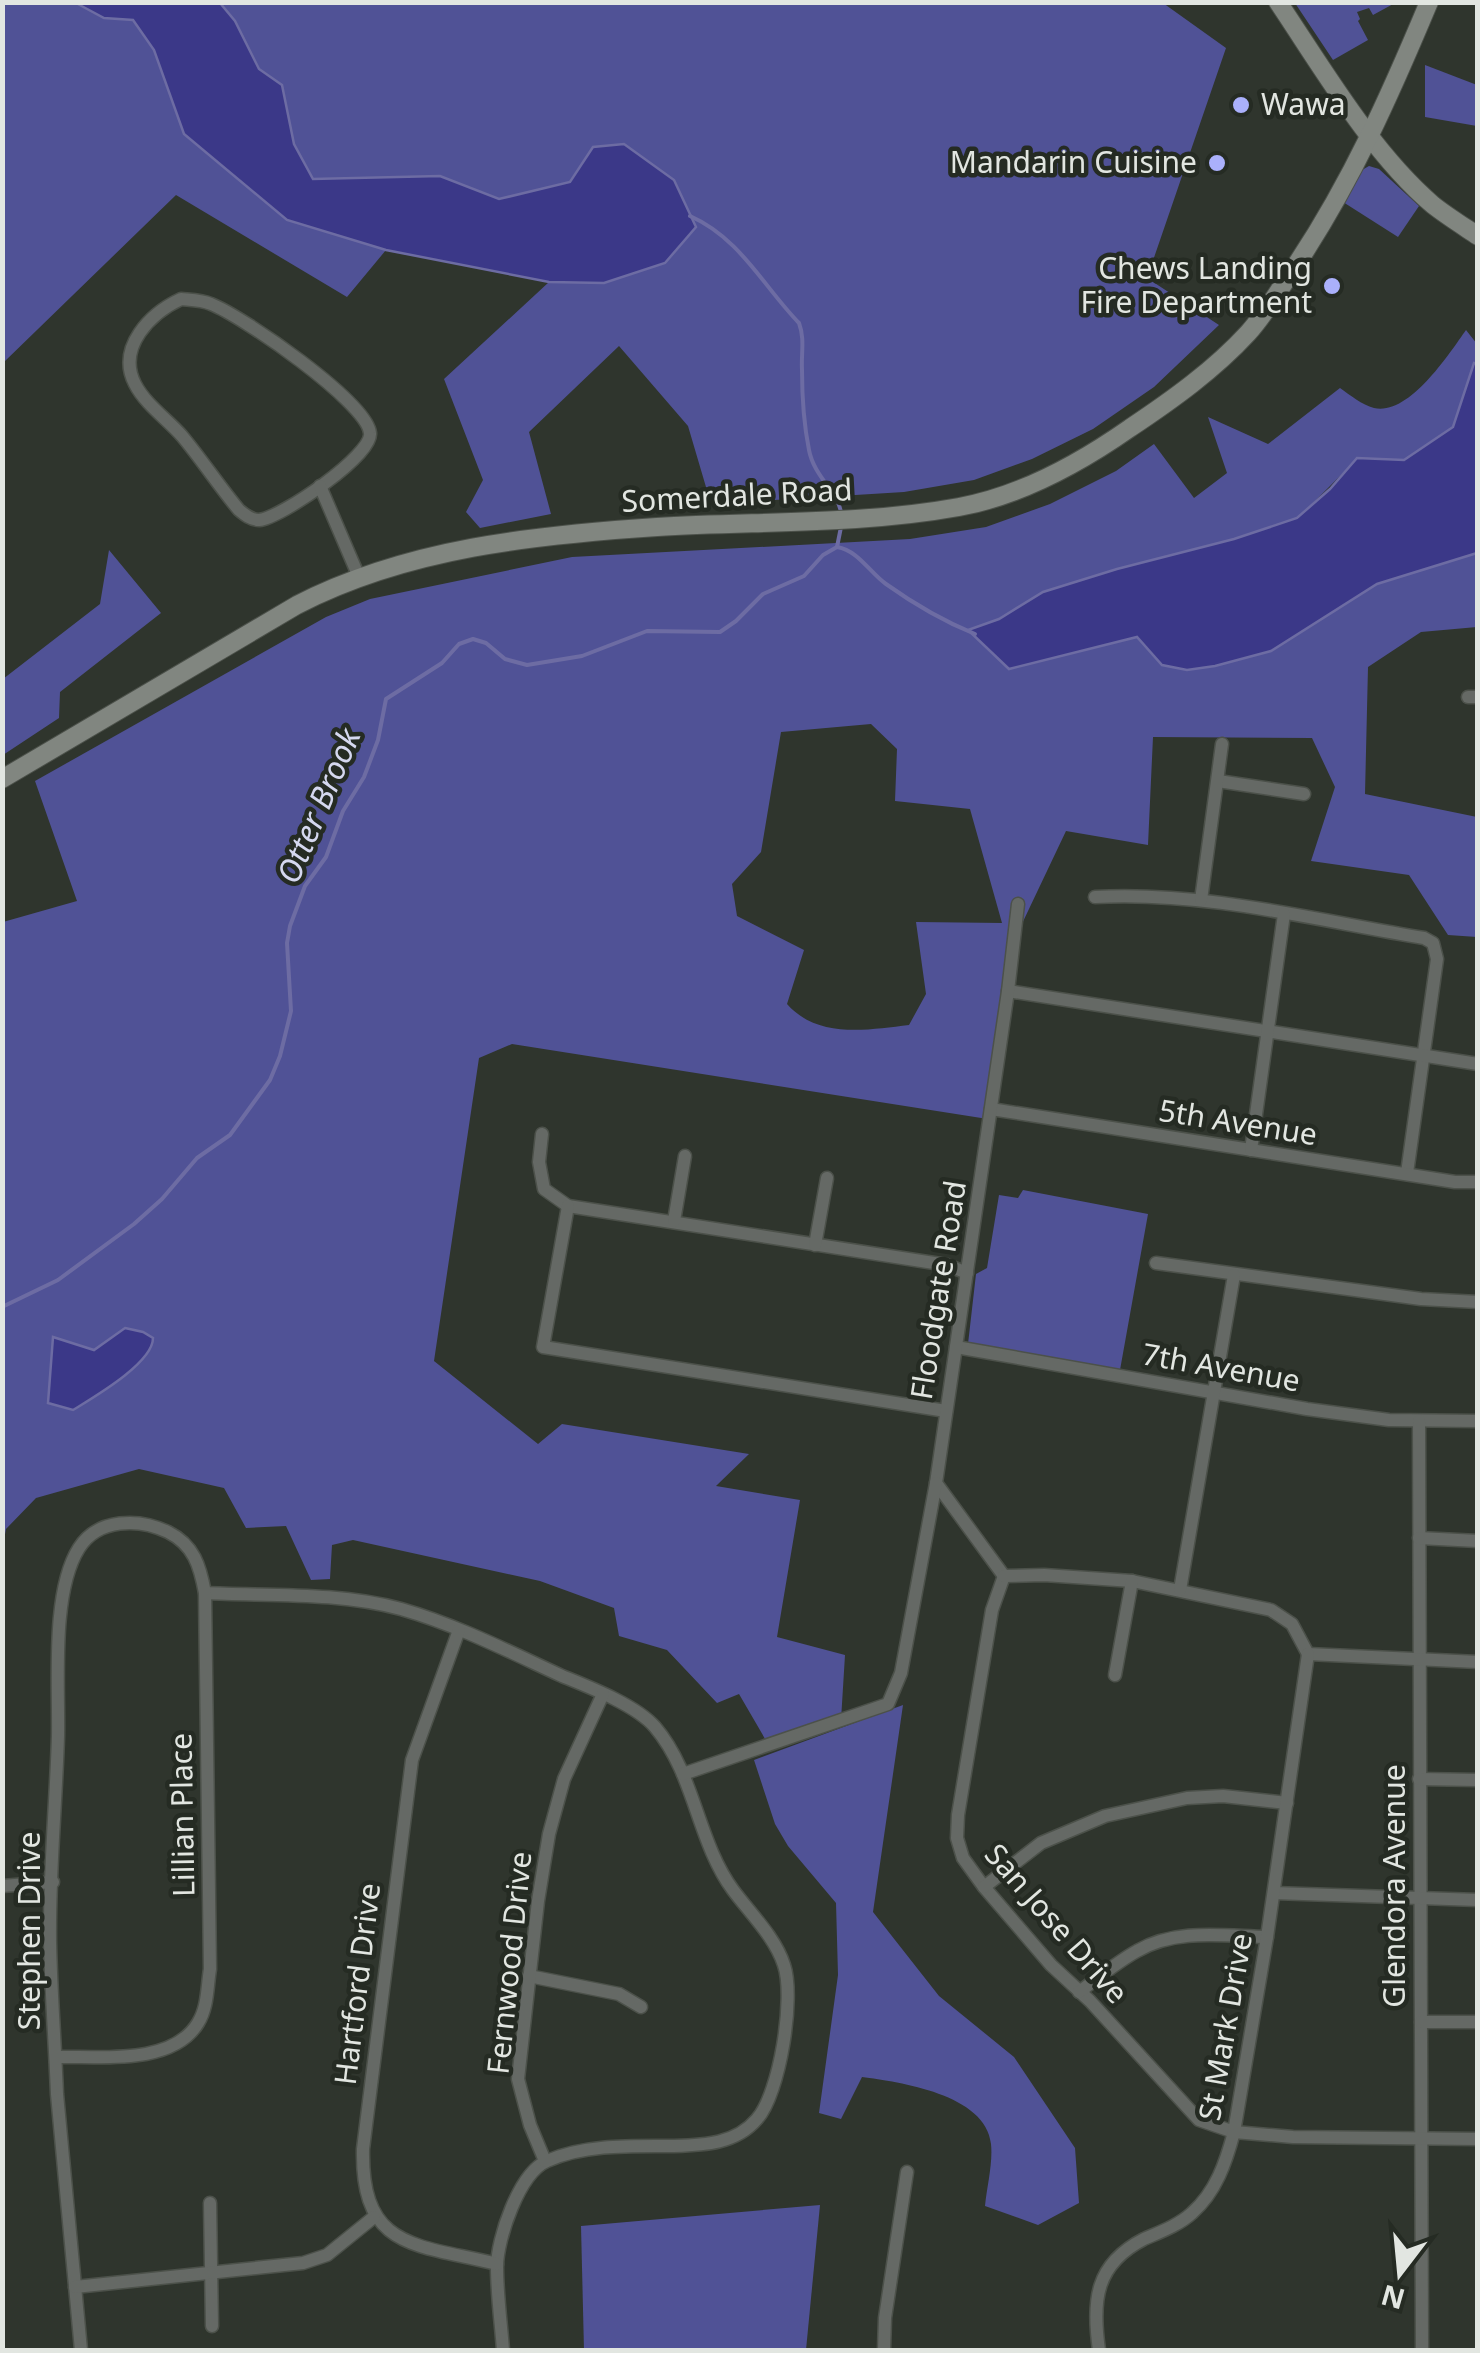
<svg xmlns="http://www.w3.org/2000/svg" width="1480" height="2353" font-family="'Noto Sans',sans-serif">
  <rect width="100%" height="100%" fill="#2f352d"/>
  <!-- green -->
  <g fill="#505296" fill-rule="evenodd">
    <polygon points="3,3 76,3 104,18 133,20 154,50 184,134 287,220 386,250 347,297 176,195 3,363"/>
    <polygon points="220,3 1163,3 1226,48 1147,278 1219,325 1154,387 1093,429 1032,459 974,480 904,492 711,504 688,426 619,346 529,432 551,514 480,528 466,512 483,480 444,379 549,282 604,283 696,227 674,180 624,144 593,147 570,182 499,199 440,176 313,179 294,144 282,85 259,69 235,21"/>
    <polygon points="1295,3 1395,3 1373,15 1369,8 1357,12 1360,19 1358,21 1368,40 1333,60"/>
    <polygon points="1425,65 1477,85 1477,126 1425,117"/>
    <polygon points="1369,166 1379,169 1419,206 1398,237 1343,202 1362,170"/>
    <path d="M1466,330L1477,344V364H1474L1453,427L1404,460L1357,459L1298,518L1234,539L1117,569L1043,592L999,619L969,630L1009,669L1138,637L1162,665L1187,670L1215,666L1271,651L1377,584L1477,553V627L1421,632L1368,667L1365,794L1477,817V937L1448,935L1409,875L1311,861L1335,787L1312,738L1153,737L1148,845L1066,831L1019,930L994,1120L512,1044L479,1058L434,1361L538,1444L562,1424L749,1454L716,1486L800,1500L777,1637L845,1655L841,1720L768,1744L739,1694L717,1703L667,1650L619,1636L614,1608L540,1581L353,1540L332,1545L330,1579L311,1580L286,1526L246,1528L224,1488L139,1469L36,1498L6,1529L3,1545V922L77,901L35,781L326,617L370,599L572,557L910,539L986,527L1050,504L1116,471L1154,444L1194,498L1227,473L1208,417L1268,444L1340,388C1350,395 1362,405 1374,408C1409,416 1449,354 1466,330ZM871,724L897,749L895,801L970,809L1002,923L916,922L926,994L909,1025C867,1030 818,1039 787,1004L804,950L737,916L732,884L761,852L781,732Z"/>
    <polygon points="109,550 161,613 60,692 59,718 3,755 3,679 100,604"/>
    <polygon points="1023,1190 1148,1214 1120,1370 968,1344 976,1274 987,1268 999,1195 1018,1198"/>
    <path d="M903,1705L873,1912L939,1996L1014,2057L1075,2148L1079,2203L1038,2225L985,2206C987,2186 993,2163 991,2144C986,2094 899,2082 862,2077L841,2119L819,2113L838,1975L836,1903L788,1846L775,1824L754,1760Z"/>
    <polygon points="820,2205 806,2350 584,2350 581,2226"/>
  </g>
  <!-- water -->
  <g fill="#3b3888" stroke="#6d6ca3" stroke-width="2.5">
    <polygon points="76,3 220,3 235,21 259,69 282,85 294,144 313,179 440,176 499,199 570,182 593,147 624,144 674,180 696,227 665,263 604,283 549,282 386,250 287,220 184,134 154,50 133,20 104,18"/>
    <polygon points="1474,363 1478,364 1477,553 1377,584 1271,651 1215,666 1187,670 1162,665 1137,637 1009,669 968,630 999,619 1043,592 1117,569 1234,539 1297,518 1330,489 1357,458 1404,460 1453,427"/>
    <path d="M125,1328L143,1332L153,1338C153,1363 94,1397 73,1410L48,1403L53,1337L94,1350Z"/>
  </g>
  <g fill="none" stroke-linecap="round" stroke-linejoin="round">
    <!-- stream -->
    <g stroke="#6d6ca3" stroke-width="4">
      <path d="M690,216C740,238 763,286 799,323C805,339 801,354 802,370C802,396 804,425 809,450C814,477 839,493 841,513"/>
      <polyline points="837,547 841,527"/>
      <path d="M837,547C859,551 869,572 886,584C914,604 943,621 975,634"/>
      <polyline points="2,1307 58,1280 134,1224 162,1199 197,1158 230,1135 270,1080 280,1056 291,1011 287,943 290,926 305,886 326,857 343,811 364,777 378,740 386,699 442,663 459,644 473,639 486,643 505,659 527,665 582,656 647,631 720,632 736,621 763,594 804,576 823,555 837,547"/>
    </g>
    <!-- street casing -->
    <g stroke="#4c514a" stroke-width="15">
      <g id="street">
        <path d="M181,299C192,300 202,300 211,304C242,316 367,402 370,433C373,455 281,518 259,520C251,520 245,515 239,510C219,486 202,460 182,436C167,419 145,404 135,384C116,347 151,313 181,299Z"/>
        <polyline points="320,486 359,577"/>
        <polyline points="1468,697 1478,697"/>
        <polyline points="1218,781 1304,794"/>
        <path d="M1095,897C1205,891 1315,920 1424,938L1433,943L1437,959L1407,1173"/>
        <polyline points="1201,900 1222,744"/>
        <polyline points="1008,991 1478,1064"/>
        <polyline points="991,1109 1455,1182 1478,1182"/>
        <polyline points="542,1134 539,1162 544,1189 568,1206 947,1265 967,1273"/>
        <polyline points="1251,1150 1284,914"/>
        <polyline points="568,1206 543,1347 946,1411"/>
        <polyline points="674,1221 685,1156"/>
        <polyline points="815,1245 827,1178"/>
        <polyline points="1156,1263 1421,1299 1478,1302"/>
        <polyline points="956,1347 1307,1409 1389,1420 1478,1421"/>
        <polyline points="1419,1421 1422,2350"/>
        <polyline points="1419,1538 1478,1541"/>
        <polyline points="1004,1576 992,1610 958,1815 957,1838 963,1858 984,1887 1051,1965 1090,2001 1199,2120 1234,2132 1293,2137 1478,2139"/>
        <polyline points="1004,1576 936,1483 1008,991 1018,904"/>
        <polyline points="1004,1576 1044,1575 1132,1581 1271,1610 1292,1624 1308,1654"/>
        <polyline points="1180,1590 1234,1275"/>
        <path d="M205,1593C270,1596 339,1592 401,1609C457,1625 510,1652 562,1676C589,1687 636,1705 655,1727C695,1774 697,1841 733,1890C750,1913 775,1937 784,1965C795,1997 780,2093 757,2119C736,2144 704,2145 674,2146C633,2146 585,2144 547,2161C519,2173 497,2239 497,2267C497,2295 501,2323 503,2350"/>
        <path d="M459,1630L412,1760L363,2149C361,2250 416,2244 497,2264"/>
        <polyline points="1308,1654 1478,1662"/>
        <polyline points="1115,1675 1132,1581"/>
        <polyline points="683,1774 888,1704 901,1673 936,1483"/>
        <polyline points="1419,1779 1478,1780"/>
        <polyline points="2,1886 53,1882"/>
        <polyline points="984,1887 1041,1843 1105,1816 1187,1798 1223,1796 1287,1803"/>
        <polyline points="1274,1893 1478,1900"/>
        <polyline points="529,1976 619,1994 641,2007"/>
        <path d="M1079,1992C1098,1978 1117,1962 1137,1951C1176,1928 1224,1936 1267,1937"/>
        <polyline points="1421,2022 1478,2022"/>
        <path d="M56,2057C98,2056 172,2066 198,2023C208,2007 207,1987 210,1969L205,1593C200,1566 194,1545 168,1532C139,1518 98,1518 79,1548C51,1592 59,1684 58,1736C56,1804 49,1873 50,1942C51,1992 55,2043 57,2094L81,2350"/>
        <polyline points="545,2161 530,2125 518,2079 538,1901 549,1834 564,1779 603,1694"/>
        <polyline points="210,2203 212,2326"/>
        <polyline points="75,2287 303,2263 327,2255 374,2217"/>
        <polyline points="884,2350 885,2318 907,2172"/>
        <path d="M1099,2350C1092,2301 1095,2264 1144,2239C1160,2232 1179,2225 1192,2213C1216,2192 1226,2162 1234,2132L1267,1937L1308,1654"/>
      </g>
    </g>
    <!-- secondary casing -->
    <g stroke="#4c514a" stroke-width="20">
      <g id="secondary">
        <path d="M1278,2C1323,69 1372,153 1433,205C1447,216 1463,226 1478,236"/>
        <path d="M2,779L297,605C407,548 536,535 657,527C757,521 860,525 959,507C1020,496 1080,463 1130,428C1172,400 1214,370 1248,333C1267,312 1280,288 1296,265C1352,181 1390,95 1429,2"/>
      </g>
    </g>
    <!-- street -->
    <use href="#street" stroke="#656965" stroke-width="12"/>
    <!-- secondary -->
    <use href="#secondary" stroke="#818680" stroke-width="18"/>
  </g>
  <!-- markers -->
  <g fill="#aab0fb" stroke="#252b23" stroke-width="4">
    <circle cx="1241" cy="105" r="10"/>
    <circle cx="1217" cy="163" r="10"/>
    <circle cx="1332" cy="286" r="10"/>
  </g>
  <g text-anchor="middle" stroke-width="9" stroke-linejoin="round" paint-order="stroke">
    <!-- poi labels -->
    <g font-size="30" fill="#e2e6e1" stroke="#252b23" text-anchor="end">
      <text x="1261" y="115" text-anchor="start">Wawa</text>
      <text x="1197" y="173">Mandarin Cuisine</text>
      <text x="1312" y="279">Chews Landing<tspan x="1312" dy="34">Fire Department</tspan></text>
    </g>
    <!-- street labels -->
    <g font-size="30" fill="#e2e6e1" stroke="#252b23">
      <text transform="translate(737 496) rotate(-3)" y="10">Somerdale Road</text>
      <text transform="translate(1238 1123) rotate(9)" y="10">5th Avenue</text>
      <text transform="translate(939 1290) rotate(-81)" y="10">Floodgate Road</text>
      <text transform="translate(1221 1368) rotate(10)" y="10">7th Avenue</text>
      <text transform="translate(183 1815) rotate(-91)" y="10">Lillian Place</text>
      <text transform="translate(1395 1886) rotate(-90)" y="10">Glendora Avenue</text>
      <text transform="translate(1056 1924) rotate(49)" y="10">San Jose Drive</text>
      <text transform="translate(30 1931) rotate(-90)" y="10">Stephen Drive</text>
      <text transform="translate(510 1963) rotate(-84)" y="10">Fernwood Drive</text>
      <text transform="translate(358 1984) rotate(-83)" y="10">Hartford Drive</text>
      <text transform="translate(1226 2027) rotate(-80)" y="10">St Mark Drive</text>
    </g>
    <!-- water labels -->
    <g font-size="32" font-style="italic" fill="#d5d8ef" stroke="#252b23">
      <text transform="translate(319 806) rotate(-67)" y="11">Otter Brook</text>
    </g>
  </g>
  <!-- border -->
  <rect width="1480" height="2353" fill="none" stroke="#e2e6e1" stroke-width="10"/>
  <!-- north arrow -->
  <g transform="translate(1400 2273) rotate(196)" stroke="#252b23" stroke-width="8" paint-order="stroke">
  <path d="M0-8L18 38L0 25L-18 38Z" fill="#e2e6e1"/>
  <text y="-15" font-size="28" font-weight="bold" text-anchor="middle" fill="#e2e6e1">N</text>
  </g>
</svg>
